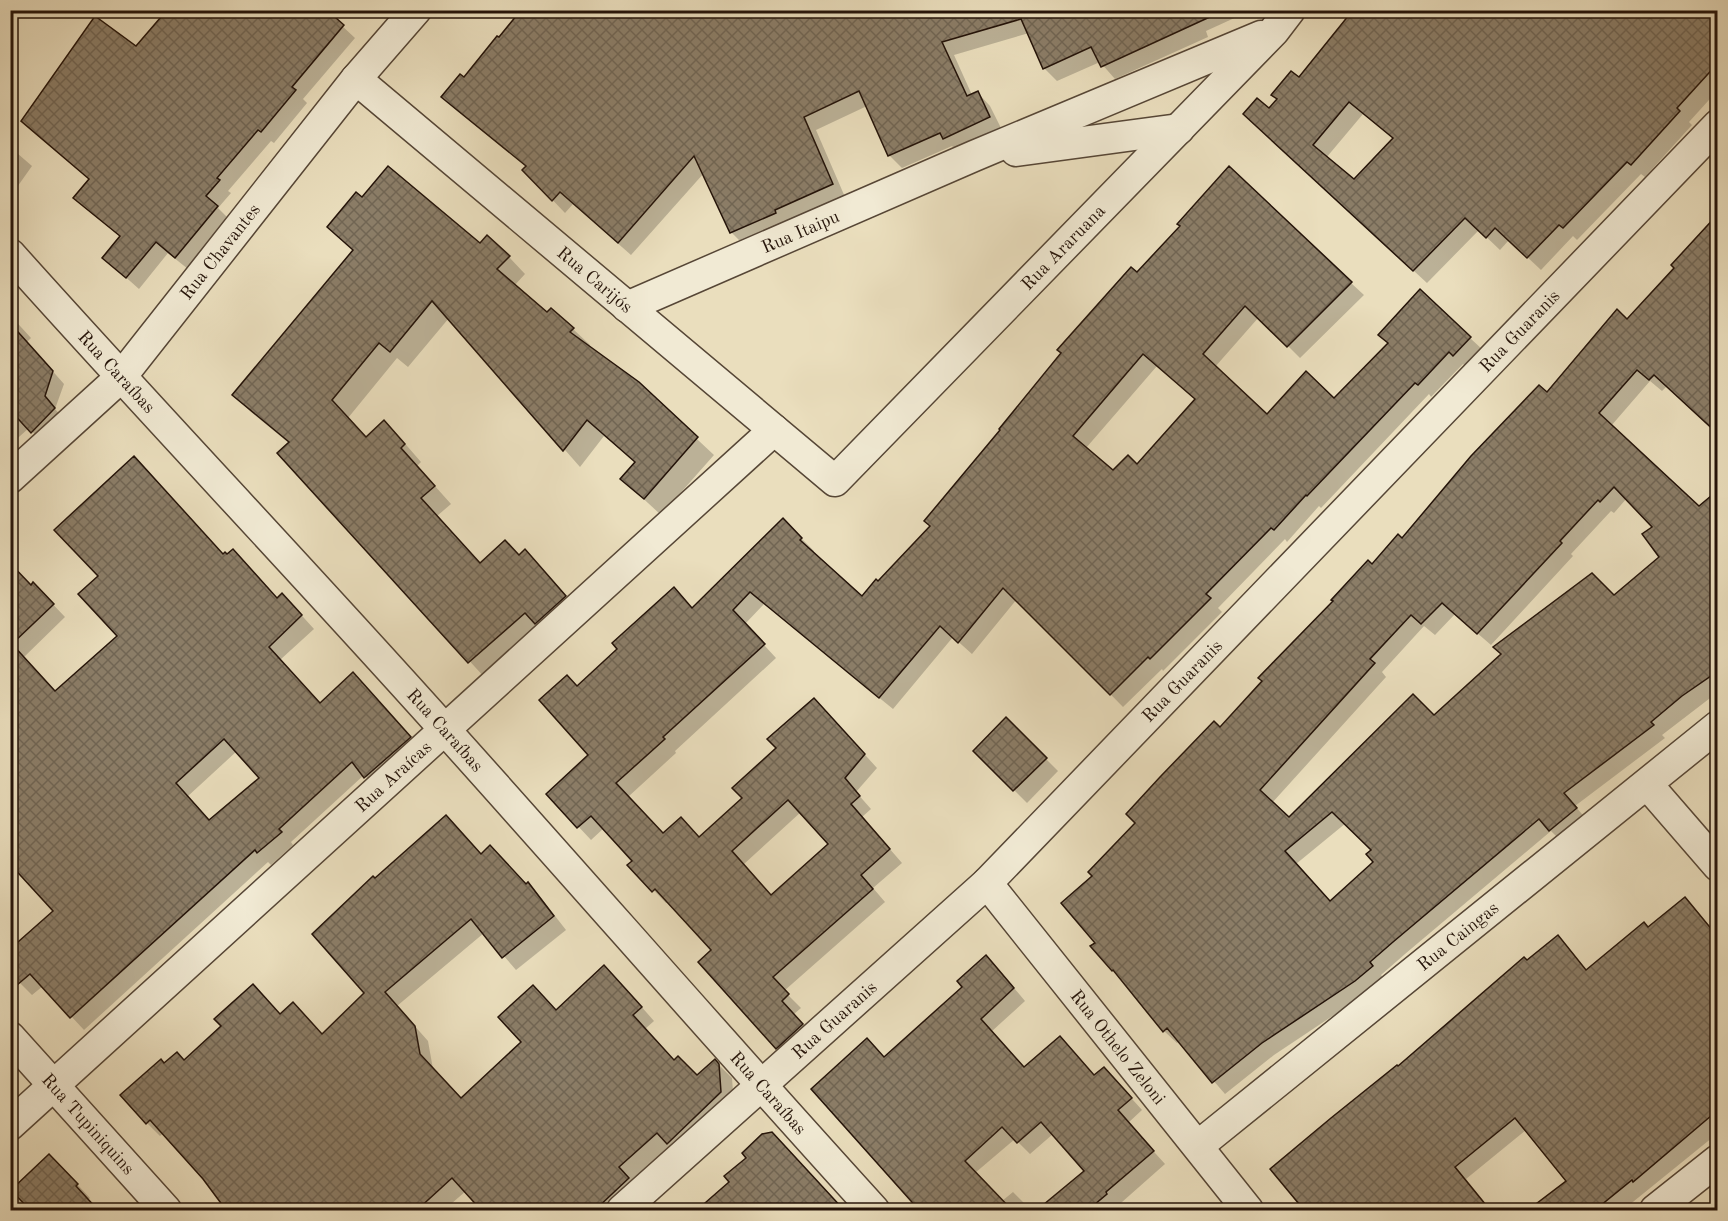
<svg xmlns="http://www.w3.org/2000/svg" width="1728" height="1221" font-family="'Old Standard TT',serif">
  <defs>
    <pattern id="building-cross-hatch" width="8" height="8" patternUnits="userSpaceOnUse" patternTransform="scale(1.5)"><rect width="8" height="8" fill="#8b7d67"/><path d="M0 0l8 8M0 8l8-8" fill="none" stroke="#716553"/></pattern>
  </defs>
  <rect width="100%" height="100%" fill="#eadebd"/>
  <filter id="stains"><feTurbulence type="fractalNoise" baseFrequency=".00333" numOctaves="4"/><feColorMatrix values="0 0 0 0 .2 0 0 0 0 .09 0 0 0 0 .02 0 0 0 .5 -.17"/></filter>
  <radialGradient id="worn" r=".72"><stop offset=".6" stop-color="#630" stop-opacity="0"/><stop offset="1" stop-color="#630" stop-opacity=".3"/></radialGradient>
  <!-- shadow -->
  <g fill="#0003" fill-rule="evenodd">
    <polygon points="325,10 355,38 303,99 307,103 274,143 271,141 228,191 231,193 218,208 229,219 188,269 168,253 139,289 104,258 121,238 75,197 90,180 23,121 136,48"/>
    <polygon points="523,10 1252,10 1206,31 1208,37 1115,79 1100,62 1057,81 1044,68 1029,33 954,55 972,95 978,93 990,106 1002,130 957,151 952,146 902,168 889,155 867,106 816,130 845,197 744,245 731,232 704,173 631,255 573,204 565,213 524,170 527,167 456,110 443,97 464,79"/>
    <path d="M1718,10V90L1689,122L1692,125L1645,177L1641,174L1577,240L1573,236L1541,270L1509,240L1500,250L1479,230L1427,283L1258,127L1270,110L1299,79ZM1363,114L1393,139L1354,181L1326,158Z"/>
    <polygon points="10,147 32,166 15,190 10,186"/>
    <polygon points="362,199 509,257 525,274 514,286 547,314 573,329 590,345 588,347 638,384 714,455 661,515 622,479 636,463 604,436 580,467 449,318 408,367 397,358 348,418 366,438 384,422 401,439 421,462 417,466 451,504 437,516 481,564 520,556 525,551 581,614 486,679 279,453 290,444 251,412 234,395 354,251"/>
    <path d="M1718,216L1667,386L1662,391L1650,381L1611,426L1699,508L1718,492V692L1662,735L1665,738L1575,806L1588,821L1562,842L1551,831L1405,954L1381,975L1384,979L1367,993L1274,1055L1225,1094L1179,1041L1177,1043L1164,1031L1113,970L1097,943L1094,876L1137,823L1220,729L1372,566L1402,540L1548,394L1627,321L1676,268ZM1627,498L1654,527L1661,558L1614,597L1434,717L1289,820L1272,803L1386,677L1382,672L1424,626L1435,635L1455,614L1491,645L1573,556L1571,554L1611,511L1614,513ZM1346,823L1373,850L1375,862L1330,903L1296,864Z"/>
    <path d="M1137,274L1351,283L1364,295L1300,358L1259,317L1215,367L1267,416L1334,400L1470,338L1483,350L1466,367L1463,364L1431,397L1429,394L1321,508L1319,506L1287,542L1285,539L1218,608L1222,612L1163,671L1162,669L1123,707L1017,599L972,654L953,637L893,709L764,604L745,624L776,658L675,751L676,753L628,797L663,835L681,819L700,838L744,798L827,713L877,768L856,792L871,809L862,817L902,863L873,888L885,902L784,991L801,1008L794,1014L815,1038L790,1060L777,1048L714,950L668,901L666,903L629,865L634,861L604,828L591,840L548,794L590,755L577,688L693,609L783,520L814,551L812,553L862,598L932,526ZM1157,366L1196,399L1138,466L1113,472L1086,448ZM801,812L830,844L772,896L744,864Z"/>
    <polygon points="10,315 31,338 27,342 64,384 55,409 65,420 43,443 29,428 10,445"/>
    <path d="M223,555L278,599L295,608L314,629L280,660L320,705L365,687L423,750L378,789L364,775L291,842L293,845L271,865L268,862L84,1030L43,986L32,995L20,983L55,911L17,868L10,873V571L46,597L65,617L23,658L56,692ZM237,751L261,778L210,822L187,797Z"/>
    <polygon points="1006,719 1058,771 1027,803 975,751"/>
    <polygon points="482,855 528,884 541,898 566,930 516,970 484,933 397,1006 428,1041 433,1069 462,1100 556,1012 618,980 654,1021 645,1029 675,1062 697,1077 715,1061 732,1078 734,1106 681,1156 671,1146 631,1181 641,1193 622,1210 483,1210 466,1191 444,1210 228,1210 204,1178 164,1133 160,1136 147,1123 164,1065 184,1061 280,1015 322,1036 366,993"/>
    <polygon points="1685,899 1718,936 1718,1133 1623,1210 1531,1210 1568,1181 1526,1130 1466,1179 1491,1210 1317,1210 1313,1206 1308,1210 1296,1199 1527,962 1558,937 1587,971 1648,929"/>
    <polygon points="998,969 1025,1001 991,1032 1025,1069 1115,1080 1142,1110 1128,1123 1165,1164 1113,1210 1040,1210 1086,1171 1053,1134 1030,1154 1015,1139 975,1173 1002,1201 1013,1192 1031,1210 921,1210 813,1089 885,1059"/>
    <polygon points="772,1133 843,1210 699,1210 732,1182 748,1158"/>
    <polygon points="63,1169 90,1198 88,1200 97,1210 10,1210 10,1201 17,1195"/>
  </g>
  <!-- building -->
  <g fill="url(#building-cross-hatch)" stroke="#241309" stroke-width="1.5" fill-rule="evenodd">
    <polygon points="167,10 327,10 344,25 292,87 296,90 261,132 258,130 217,178 220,180 206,196 218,206 175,258 156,242 126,278 102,258 120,236 73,198 89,179 21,121 95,16 136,46"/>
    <polygon points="521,10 1225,10 1101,67 1091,47 1043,69 1021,19 942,42 967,96 978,91 990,117 943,139 940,133 888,156 859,91 804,117 833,184 775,210 776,213 730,233 694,156 618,243 560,192 552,201 522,170 526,166 441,97 460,74 464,77 497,36 499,37"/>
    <path d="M1353,10H1718V63L1677,108L1680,111L1631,165L1627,162L1563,228L1559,225L1527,258L1495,228L1486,238L1465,218L1413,271L1243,114L1257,98L1269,108L1277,99L1271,95L1291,71L1299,77ZM1349,102L1393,138L1354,179L1313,145Z"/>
    <polygon points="388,166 480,243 487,235 510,256 497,269 547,312 551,308 574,328 570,332 639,382 698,437 644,499 620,479 635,462 587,420 563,451 432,301 390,352 379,343 332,400 366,437 384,420 405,444 401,448 435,486 421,498 480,563 505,540 519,555 525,549 566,596 535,624 525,613 468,663 277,453 289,442 232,395 353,250 327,227 356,192 362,197"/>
    <path d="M1229,166L1352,282L1287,347L1245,306L1203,354L1267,414L1306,371L1334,398L1388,343L1378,335L1420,289L1471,337L1453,356L1449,352L1418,385L1415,383L1307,496L1306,495L1274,530L1271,528L1206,594L1211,598L1150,659L1148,657L1110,695L1003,588L958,643L940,626L879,698L750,592L733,610L765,644L663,737L665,739L616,783L663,833L681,817L699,837L742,798L732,788L776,748L767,739L814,698L865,754L845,778L860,796L851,804L890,849L861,875L873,889L773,977L789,994L782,1001L803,1024L776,1049L698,962L711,950L655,889L652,892L627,865L632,861L591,816L577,828L546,794L588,755L539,700L567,675L577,686L617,649L612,643L674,587L692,608L783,518L802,538L800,540L862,596L876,579L878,581L930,526L924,521L1000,430L999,429L1061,353L1057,350L1131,267L1137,272L1180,226L1177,224ZM1143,354L1195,399L1137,464L1128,455L1113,470L1073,436ZM788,800L828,844L771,895L732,851Z"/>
    <path d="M1718,214V434L1654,375L1649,380L1637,370L1599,413L1699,506L1718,490V671L1682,696L1651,722L1654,725L1564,793L1577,808L1549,831L1539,819L1393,942L1370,962L1373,966L1355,981L1262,1043L1212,1083L1167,1028L1163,1032L1113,970L1112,971L1090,946L1095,943L1061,903L1092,876L1088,872L1135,823L1126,814L1160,777L1214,721L1220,727L1262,681L1258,678L1333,601L1331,600L1368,560L1372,564L1398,534L1402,538L1471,456L1539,385L1547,392L1617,309L1627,319L1674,268L1671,265ZM1614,487L1652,527L1642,534L1659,557L1614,595L1592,573L1493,647L1501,654L1434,715L1413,694L1289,817L1260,790L1375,663L1370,659L1411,615L1421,624L1442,603L1477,634L1562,543L1560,541L1598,500L1600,502ZM1332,812L1371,850L1366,854L1373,862L1330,901L1285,851Z"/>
    <polygon points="10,323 53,371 45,396 55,408 31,433 10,410"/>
    <path d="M134,456L223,554L225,552L227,554L233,549L277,598L282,593L302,615L269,647L320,703L353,672L411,737L364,778L352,762L279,829L282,832L257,853L255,850L70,1018L30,974L10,991V949L53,911L10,864V563L31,585L33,582L54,604L12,644L55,691L117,636L78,594L98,576L54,530ZM224,739L259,778L209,820L176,783Z"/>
    <polygon points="1006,717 1047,758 1013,791 973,751"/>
    <polygon points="446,815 481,854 490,845 526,884 528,882 554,916 502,958 471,919 385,992 415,1026 420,1054 461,1098 521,1042 498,1017 533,985 556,1010 604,965 642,1007 633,1015 674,1060 678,1056 697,1075 715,1059 719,1064 721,1092 667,1144 657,1133 619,1167 629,1178 595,1210 481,1210 452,1178 417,1210 226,1210 203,1179 150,1120 146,1124 120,1095 161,1059 164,1063 177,1052 184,1060 221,1026 214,1019 253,984 280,1014 293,1002 322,1034 364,993 312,934 373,876 375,878"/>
    <polygon points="1685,897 1718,937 1718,1110 1633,1182 1632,1180 1595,1210 1528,1210 1566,1181 1515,1118 1455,1167 1490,1210 1304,1210 1270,1169 1331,1118 1397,1065 1398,1066 1524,957 1527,960 1558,935 1586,970 1644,922 1648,927"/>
    <polygon points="986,955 1014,988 981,1019 1024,1067 1060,1036 1094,1075 1104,1067 1132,1098 1118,1110 1154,1151 1106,1192 1107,1194 1088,1210 1037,1210 1084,1171 1041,1122 1017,1143 1002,1127 965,1161 1012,1210 919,1210 811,1089 867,1038 884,1057 962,987 957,981"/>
    <polygon points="772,1132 844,1210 697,1210 729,1182 724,1176 746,1158 742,1153 762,1134"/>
    <polygon points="49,1154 78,1184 76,1186 98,1210 30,1210 11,1190"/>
  </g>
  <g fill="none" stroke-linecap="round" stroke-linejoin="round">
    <!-- street casing -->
    <g stroke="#564636" stroke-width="33">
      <g id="street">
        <path id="s1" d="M356,79L835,481L1274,31L1290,10"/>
        <polyline points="1016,151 1179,129"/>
        <path id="s2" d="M10,254C154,415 303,571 447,732C590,891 730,1052 874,1210"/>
        <path id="s3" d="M627,307L974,156L1261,36"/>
        <path id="s4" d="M10,478L121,377L356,79L416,10"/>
        <polyline points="1647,784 1718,866"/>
        <path id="s5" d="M987,883L1248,1210"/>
        <path id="s6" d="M10,1037L166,1210"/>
        <path id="s7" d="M10,1125L774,430"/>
        <path id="s8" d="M1198,1146L1718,726"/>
        <path id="s9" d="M622,1210L987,883L1718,125"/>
        <polyline points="1655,1210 1718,1160"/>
      </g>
    </g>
    <!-- street -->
    <use href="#street" stroke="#f1ead4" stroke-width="30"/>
  </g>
  <g text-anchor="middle" stroke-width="4.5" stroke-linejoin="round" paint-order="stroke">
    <!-- street labels -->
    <g font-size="18" fill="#241309" stroke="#f1ead4">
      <text dy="6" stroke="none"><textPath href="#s3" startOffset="189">Rua Itaipu</textPath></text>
      <text dy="6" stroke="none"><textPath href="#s1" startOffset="952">Rua Araruana</textPath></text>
      <text dy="6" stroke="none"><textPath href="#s4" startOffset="310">Rua Chavantes</textPath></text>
      <text dy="6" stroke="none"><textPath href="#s1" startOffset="312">Rua Carijós</textPath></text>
      <text dy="6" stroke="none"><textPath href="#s9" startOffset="1257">Rua Guaranis</textPath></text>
      <text dy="6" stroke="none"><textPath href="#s2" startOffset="159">Rua Caraíbas</textPath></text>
      <text dy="6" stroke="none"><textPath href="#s9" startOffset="771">Rua Guaranis</textPath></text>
      <text dy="6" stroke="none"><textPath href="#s2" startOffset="645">Rua Caraíbas</textPath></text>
      <text dy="6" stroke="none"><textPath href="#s7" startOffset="518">Rua Araícas</textPath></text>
      <text dy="6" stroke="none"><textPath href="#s8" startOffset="334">Rua Caingas</textPath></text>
      <text dy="6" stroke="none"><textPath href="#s9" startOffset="285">Rua Guaranis</textPath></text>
      <text dy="6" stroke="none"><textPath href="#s5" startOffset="210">Rua Othelo Zeloni</textPath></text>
      <text dy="6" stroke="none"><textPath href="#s2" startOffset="1131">Rua Caraíbas</textPath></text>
      <text dy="6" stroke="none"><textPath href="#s6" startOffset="117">Rua Tupiniquins</textPath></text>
    </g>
  </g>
  <!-- margin -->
  <rect width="1728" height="1221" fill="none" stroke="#eadebd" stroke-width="36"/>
  <rect x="12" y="12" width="1704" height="1197" fill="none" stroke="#241309" stroke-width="3"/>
  <rect x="18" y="18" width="1692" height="1185" fill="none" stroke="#241309" stroke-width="1.5"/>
  <rect width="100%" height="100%" filter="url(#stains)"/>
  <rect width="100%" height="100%" fill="url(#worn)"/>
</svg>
